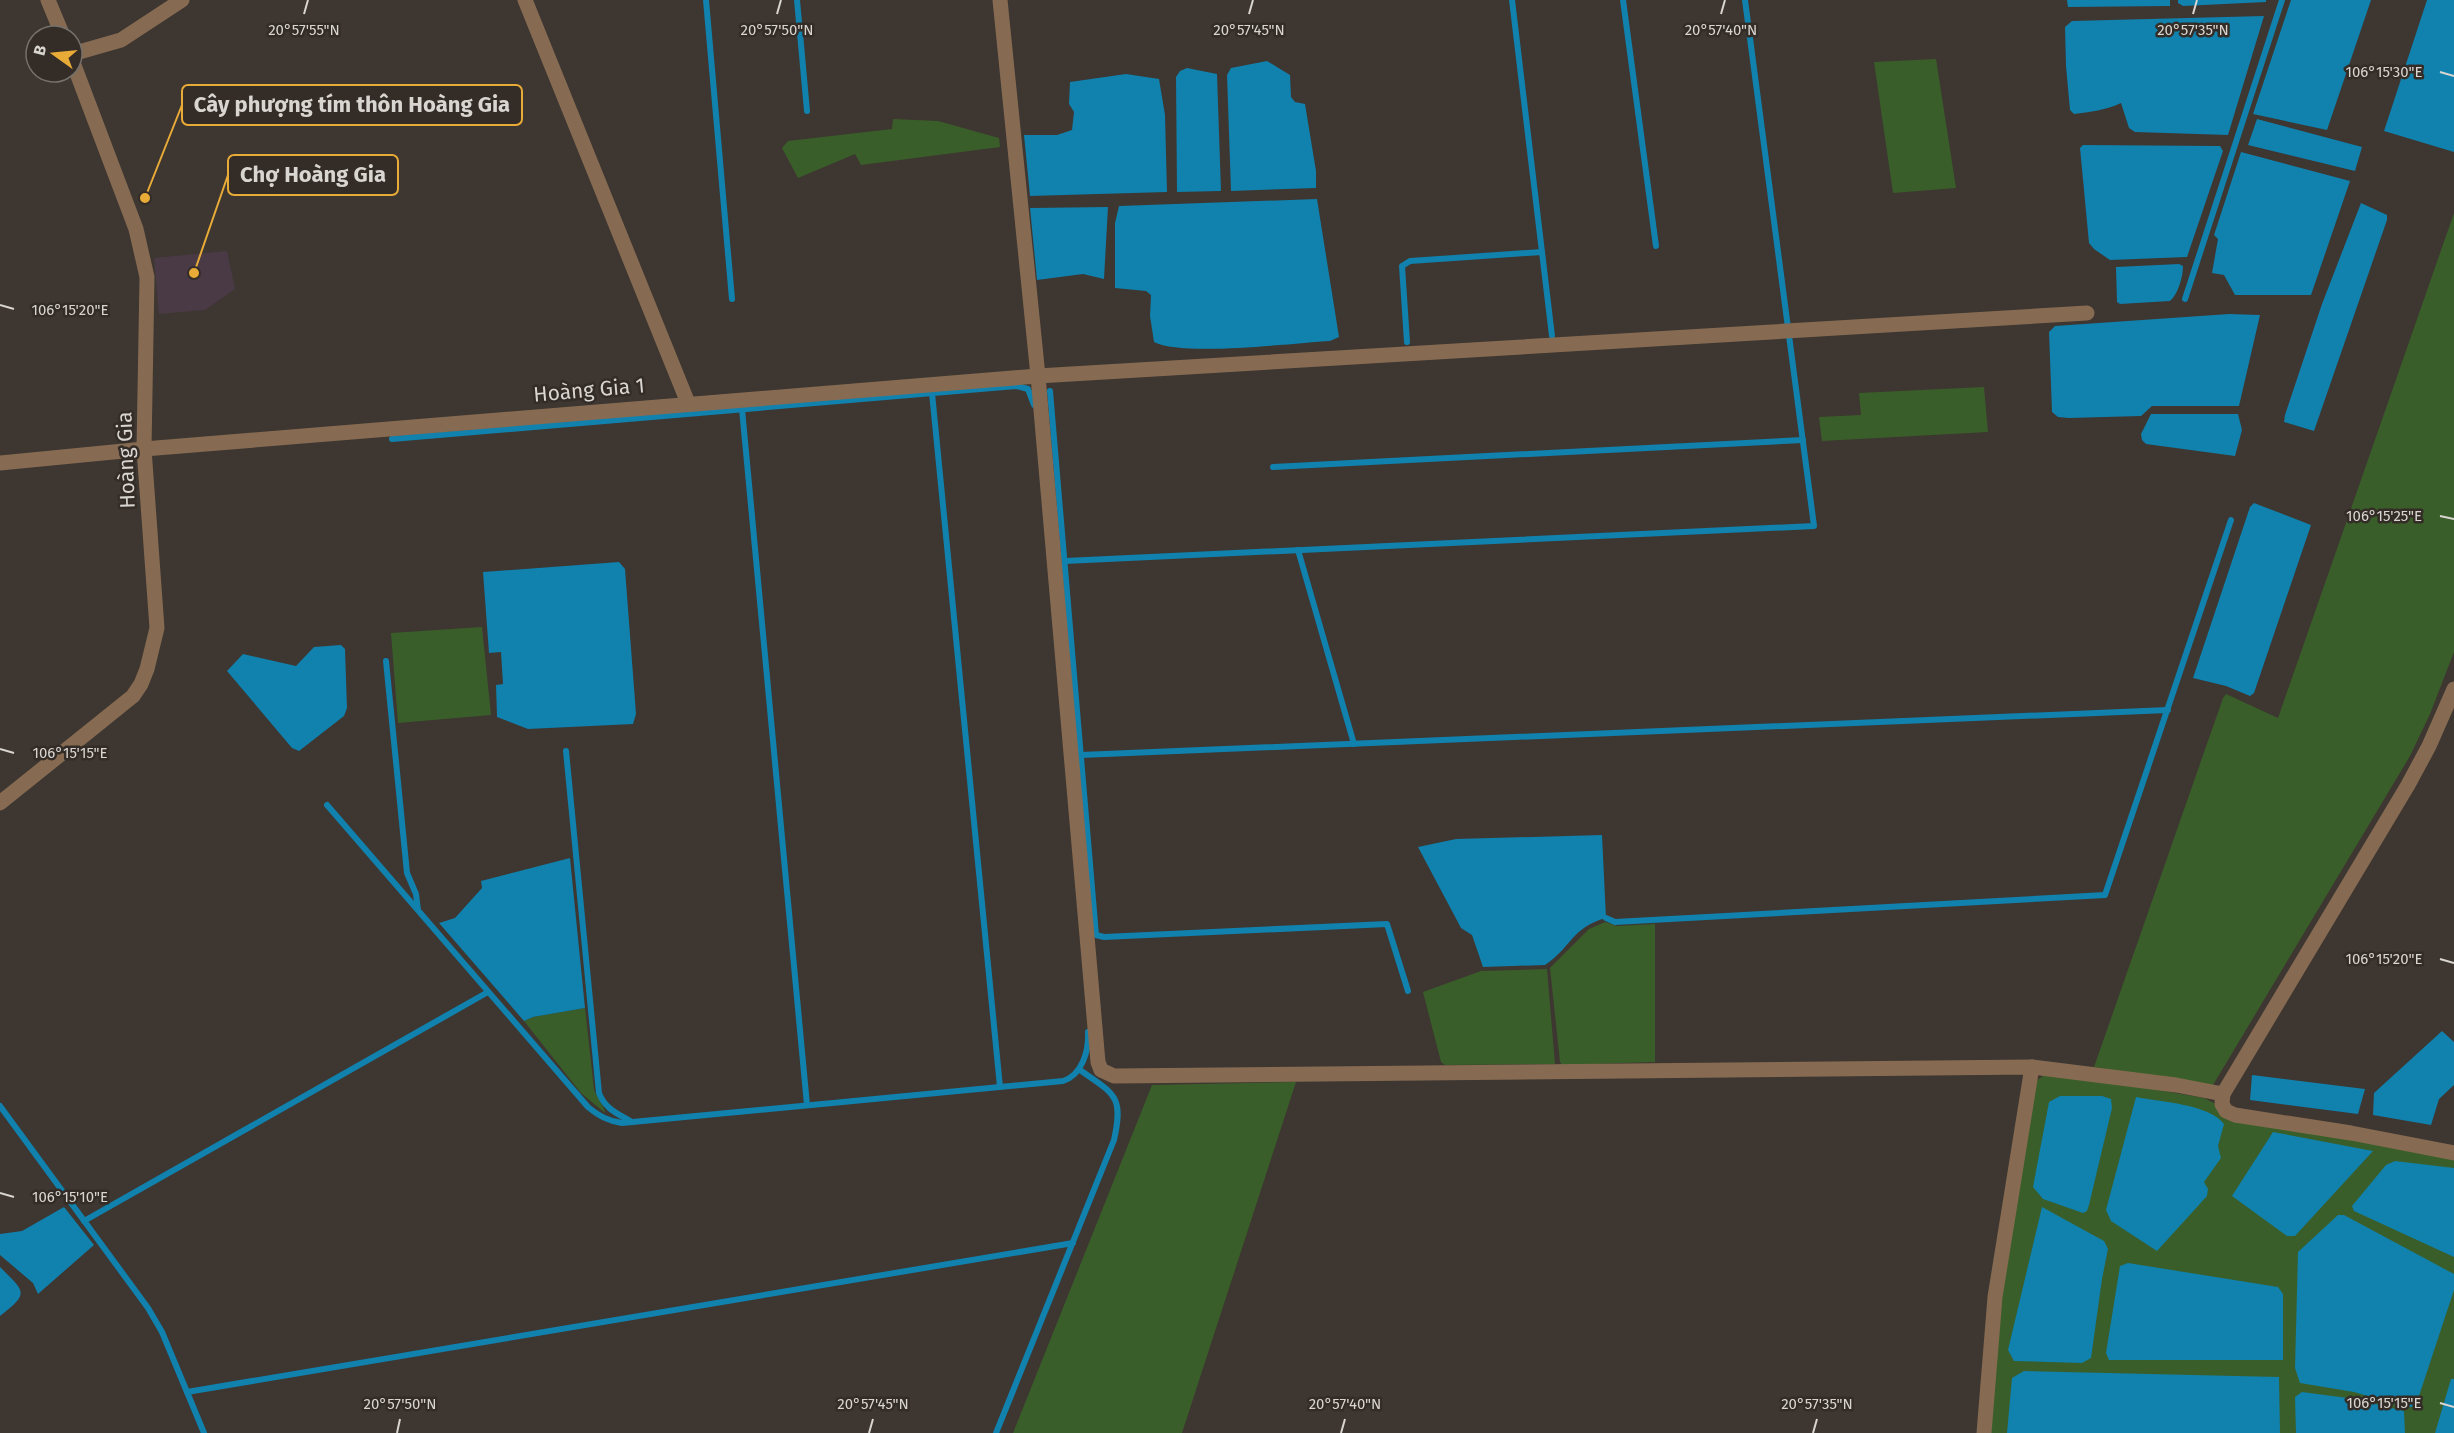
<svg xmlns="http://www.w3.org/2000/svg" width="2454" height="1433" font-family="'Fira Sans',sans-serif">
  <rect width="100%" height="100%" fill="#3d3631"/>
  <!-- commercial -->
  <polygon fill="#4a3a46" points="227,251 235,289 205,310 159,314 154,258"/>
  <!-- green -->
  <g fill="#3a5e29">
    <polygon points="1936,59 1956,188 1893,193 1874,62"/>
    <polygon points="893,119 938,121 999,138 1000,147 861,165 855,154 798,178 782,148 788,141 892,129"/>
    <polygon points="2454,213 2454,652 2430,714 2410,756 2213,1085 2094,1067 2223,698 2226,694 2278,718"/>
    <polygon points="1984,387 1988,432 1822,441 1819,417 1861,415 1859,393"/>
    <polygon points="482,627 491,715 398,723 391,633"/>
    <polygon points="1605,922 1617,926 1655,924 1655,1062 1562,1065 1560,1062 1550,968 1589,929"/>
    <polygon points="1547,969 1555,1064 1445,1065 1441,1062 1423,992 1481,971"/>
    <path d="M585,1008L594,1089C596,1097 604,1105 605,1113L581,1093L524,1021L533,1017Z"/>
    <polygon points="2059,1073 2204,1098 2214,1103 2220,1114 2341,1136 2454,1159 2454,1433 1989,1433 2001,1296 2036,1081 2043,1076"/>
    <polygon points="1296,1082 1182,1433 1013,1433 1152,1085"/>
  </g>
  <!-- water -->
  <g fill="#1181ad">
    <polygon points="2067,0 2170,0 2170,6 2068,7"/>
    <polygon points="2178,0 2266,0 2266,2 2183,6 2178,3"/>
    <polygon points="2291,0 2371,0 2327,130 2253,114"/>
    <polygon points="2427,0 2454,0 2454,152 2384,131"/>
    <path d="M2264,16L2228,135L2135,132L2129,128L2121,103C2106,110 2090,112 2074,114L2070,110L2066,66L2065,27L2072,21Z"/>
    <polygon points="1267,61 1290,75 1291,97 1295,102 1305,104 1316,171 1316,188 1231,191 1227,75 1231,68"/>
    <polygon points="1187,68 1217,74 1221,191 1177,192 1176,77 1180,71"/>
    <polygon points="1126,74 1159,79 1165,115 1167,192 1030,196 1024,135 1057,135 1072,130 1074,112 1069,104 1070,82"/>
    <polygon points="2257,119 2362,147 2355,171 2248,145"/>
    <polygon points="2083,145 2220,146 2223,151 2187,257 2110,260 2094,249 2089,243 2080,148"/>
    <polygon points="2241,152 2350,181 2311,295 2235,295 2224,275 2212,273 2218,239 2214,235"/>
    <path d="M1317,199L1339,337L1330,341C1294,343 1182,357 1154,342L1150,316L1151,295L1146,291L1115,288V223L1119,206Z"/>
    <polygon points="2361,203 2387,215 2387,220 2314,431 2284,422 2285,415 2322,304"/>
    <polygon points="1108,207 1104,279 1083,274 1037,280 1030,208"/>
    <path d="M2179,264L2183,266C2183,277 2178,294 2170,301L2120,304L2117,302L2116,267Z"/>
    <polygon points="2229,314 2260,315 2239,406 2152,406 2141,416 2069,418 2058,417 2052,412 2049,332 2055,326"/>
    <polygon points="2151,414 2238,414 2242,430 2235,456 2146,444 2142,440 2141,434"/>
    <polygon points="2254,503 2311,525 2254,693 2250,696 2226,686 2193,678 2250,507"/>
    <polygon points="619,562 625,569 636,714 633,724 528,729 497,717 496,685 503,684 501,652 489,653 483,572"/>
    <polygon points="341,645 345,649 347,708 344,716 299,751 292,748 227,671 243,654 296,666 314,647"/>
    <path d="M1602,835L1606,918C1572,927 1571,948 1545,965L1483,967L1472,935L1461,928L1418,847L1456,839Z"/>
    <polygon points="570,858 585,1008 533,1017 524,1021 439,923 455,918 482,888 481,881"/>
    <polygon points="2442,1031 2454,1042 2454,1085 2439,1099 2431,1125 2373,1115 2374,1093"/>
    <polygon points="2252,1075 2365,1089 2358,1114 2250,1100"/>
    <polygon points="2060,1096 2102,1096 2111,1099 2112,1108 2089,1205 2087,1211 2083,1213 2043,1199 2033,1187 2049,1102"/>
    <path d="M2136,1097C2161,1102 2209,1104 2224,1124L2218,1146L2221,1158L2204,1182L2208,1189L2207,1196L2157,1251L2111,1221L2106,1210Z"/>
    <polygon points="2273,1132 2373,1151 2295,1236 2287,1236 2232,1196"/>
    <polygon points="2395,1161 2454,1168 2454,1257 2354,1211 2352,1206 2386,1165"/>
    <polygon points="64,1207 94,1245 38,1294 33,1283 0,1255 0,1234 22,1231"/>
    <polygon points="2042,1207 2104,1241 2108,1249 2102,1279 2091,1358 2082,1363 2014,1361 2008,1350"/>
    <polygon points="2338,1215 2344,1215 2454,1274 2454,1290 2418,1399 2412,1407 2405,1407 2354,1392 2300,1383 2295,1368 2298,1252"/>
    <polygon points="2128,1263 2278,1287 2283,1294 2283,1360 2109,1360 2106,1353 2120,1266"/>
    <path d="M0,1267C25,1292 30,1293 0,1316Z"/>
    <polygon points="2024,1371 2279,1377 2280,1433 2007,1433 2012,1378"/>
    <polygon points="2451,1379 2454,1379 2454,1433 2435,1433"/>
    <polygon points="2302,1392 2355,1399 2404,1411 2405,1433 2296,1433 2295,1397"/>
  </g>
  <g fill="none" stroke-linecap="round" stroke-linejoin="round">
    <!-- stream -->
    <g stroke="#1181ad" stroke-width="6">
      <polyline points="706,0 732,299"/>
      <polyline points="797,0 807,111"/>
      <polyline points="1512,0 1552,336"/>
      <polyline points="1623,0 1656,246"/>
      <polyline points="2185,299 2282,0"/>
      <polyline points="1407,342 1402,266 1410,261 1542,252"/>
      <polyline points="1050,391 1096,935 1104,937 1387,924 1408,991"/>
      <polyline points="932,393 1000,1087"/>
      <polyline points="742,409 807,1105"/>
      <polyline points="392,439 1016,386 1028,389 1034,405"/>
      <polyline points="1273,467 1803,440"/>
      <polyline points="1298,550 1354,744"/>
      <polyline points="1065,561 1814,526 1745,0"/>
      <polyline points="386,661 407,873 416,894 418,910"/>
      <path d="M566,751L599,1093C605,1109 618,1114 632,1122"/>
      <polyline points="1081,755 2168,710"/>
      <path d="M327,805L588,1107C599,1116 608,1121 622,1123L1063,1081C1082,1075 1089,1051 1088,1032"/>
      <polyline points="1606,918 1615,922 2105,895 2231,520"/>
      <polyline points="0,1106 148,1308 162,1332 204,1433"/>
      <polyline points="84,1221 488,992"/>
      <polyline points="187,1392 1073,1243"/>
      <path d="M996,1433L1114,1140C1124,1095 1114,1094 1080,1070"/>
    </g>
    <!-- minor -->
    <g stroke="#866b52" stroke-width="15">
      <polyline points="48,0 63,36"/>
      <polyline points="525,0 688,403"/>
      <polyline points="1000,0 1038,376 1098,1062 1101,1070 1114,1076 2032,1067 2176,1085 2223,1094"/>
      <polyline points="72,54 121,40 182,0"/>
      <polyline points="0,463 144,449 1038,376 2087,313"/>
      <polyline points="2454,689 2429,746 2408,785 2223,1094 2222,1104 2226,1111 2235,1115 2351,1133 2454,1153"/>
      <polyline points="0,803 133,696 141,684 147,669 157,628 144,449 147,277 136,229 72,60"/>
      <polyline points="1984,1433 1995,1297 2032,1067"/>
    </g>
  </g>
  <!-- ticks -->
  <path fill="none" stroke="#d9d5d1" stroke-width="2" d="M304,14L308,0M777,14L781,0M1249,14L1253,0M1721,14L1725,0M2193,14L2197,0M2440,72L2454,76M0,305L14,309M2440,516L2454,519M0,749L14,753M2440,959L2454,963M0,1193L14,1197M2440,1403L2454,1407M397,1433L400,1419M869,1433L873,1419M1341,1433L1345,1419M1813,1433L1817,1419"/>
  <g text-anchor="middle" stroke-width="5" stroke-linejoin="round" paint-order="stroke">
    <!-- street labels -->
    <g font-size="21" fill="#d9d5d1" stroke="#332c27">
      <text transform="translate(589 390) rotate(-5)" y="7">Hoàng Gia 1</text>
      <text transform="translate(126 460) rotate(-92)" y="7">Hoàng Gia</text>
    </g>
  </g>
  <g font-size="15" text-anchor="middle" fill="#d9d5d1" stroke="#332c27" stroke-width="5" stroke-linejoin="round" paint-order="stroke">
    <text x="304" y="35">20°57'55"N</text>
    <text x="777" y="35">20°57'50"N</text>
    <text x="1249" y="35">20°57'45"N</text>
    <text x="1721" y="35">20°57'40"N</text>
    <text x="2193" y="35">20°57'35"N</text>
    <text x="2384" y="77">106°15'30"E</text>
    <text x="70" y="315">106°15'20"E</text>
    <text x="2384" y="521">106°15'25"E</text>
    <text x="70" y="758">106°15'15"E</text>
    <text x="2384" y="964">106°15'20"E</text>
    <text x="70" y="1202">106°15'10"E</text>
    <text x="2384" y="1408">106°15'15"E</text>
    <text x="400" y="1409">20°57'50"N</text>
    <text x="873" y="1409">20°57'45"N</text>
    <text x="1345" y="1409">20°57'40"N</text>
    <text x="1817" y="1409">20°57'35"N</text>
  </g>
  <!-- callouts -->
  <path fill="none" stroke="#e8ab37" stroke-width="2" d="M145 198L182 105M194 273L228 175"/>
  <g fill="#e8ab37" stroke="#332c27" stroke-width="2">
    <circle cx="145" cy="198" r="6"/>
    <circle cx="194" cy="273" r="6"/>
  </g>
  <g fill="#332c27" stroke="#e8ab37" stroke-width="2">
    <rect x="182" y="85" width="340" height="40" rx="6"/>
    <rect x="228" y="155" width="170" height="40" rx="6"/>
  </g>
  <g font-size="22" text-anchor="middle" font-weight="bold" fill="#d9d5d1">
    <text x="352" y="112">Cây phượng tím thôn Hoàng Gia</text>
    <text x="313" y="182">Chợ Hoàng Gia</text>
  </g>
  <!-- north arrow -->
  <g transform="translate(54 54) rotate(285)"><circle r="28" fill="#332c27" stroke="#75706b" stroke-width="1.5"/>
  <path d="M0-4.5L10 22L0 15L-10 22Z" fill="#e8ab37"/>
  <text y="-9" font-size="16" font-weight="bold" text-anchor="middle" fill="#d9d5d1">B</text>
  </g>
</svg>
